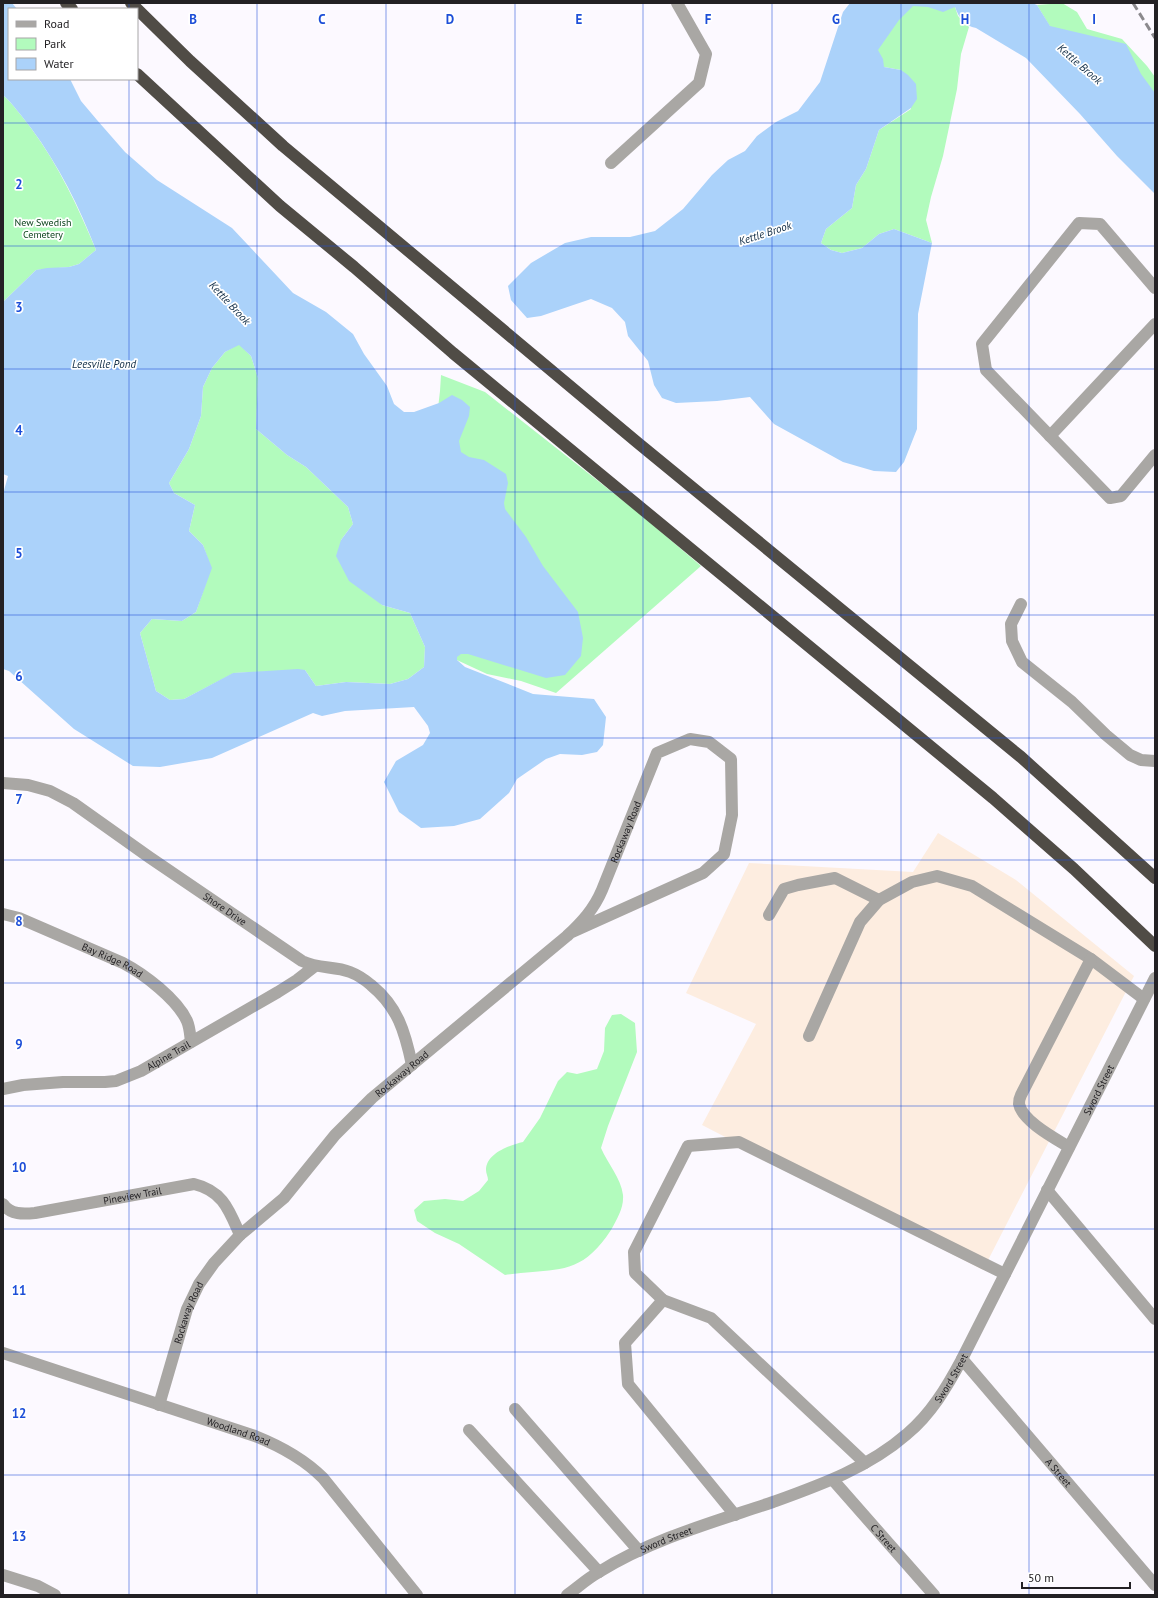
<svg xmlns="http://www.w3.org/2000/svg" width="1158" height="1598" font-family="'PT Sans',sans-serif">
  <rect width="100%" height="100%" fill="#fcf9ff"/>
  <!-- industrial -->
  <polygon fill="#fdede0" points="938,833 1016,880 1134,976 983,1270 702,1125 756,1024 686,993 749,863 913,872"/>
  <!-- green -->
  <g fill="#b2fbbd">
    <polygon points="906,3 955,7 958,16 969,27 961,54 957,89 943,156 931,197 926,220 932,243 894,229 879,234 862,248 842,253 831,250 821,243 826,229 852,208 856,185 866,169 879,130 911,109 901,70 884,67 872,58"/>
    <polygon points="1062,3 1077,12 1087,29 1122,39 1147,66 1155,77 1155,129 1070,60 1037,5"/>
    <path d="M3,95C14,105 22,117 31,128C59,166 78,207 96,250L79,264L69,267L36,270L3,302Z"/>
    <polygon points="239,344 251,356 258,378 256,429 287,455 306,467 348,507 353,524 341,540 382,605 410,613 425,647 424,667 408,679 390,684 346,682 316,686 305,670 234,673 184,699 170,700 156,691 140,633 152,619 182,621 196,612 211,568 203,545 189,531 195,505 174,493 169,483 189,449 201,416 203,387 212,368 225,352"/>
    <polygon points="441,375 485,392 640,514 701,566 556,693 521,681 487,674 446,655 434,443 440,391"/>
    <path d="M621,1014L635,1023L637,1052L608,1126L601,1148C608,1164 621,1178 623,1195C624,1208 617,1219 611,1230C579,1279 555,1267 505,1275L459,1244L435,1233L417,1221L414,1210L424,1201L445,1199L463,1201L479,1191L488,1180C488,1177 486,1173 486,1170C486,1153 510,1145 523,1142L540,1118L558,1081L567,1072L577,1074L597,1069L604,1051L605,1028L612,1015Z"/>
  </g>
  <!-- water -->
  <g fill="#abd2fa" fill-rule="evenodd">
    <path d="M3,3H12L17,9H9V79H70L81,101L97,120L125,152L157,180L232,228L293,293L326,312L353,334L364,354L387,386L394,404L404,412H414L439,403L452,395L462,400L470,407L469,416L459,441L461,452L469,457L484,460L506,474L508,483L504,503L505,509L526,537L543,566L578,612L583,638L581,656L565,675L546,678L468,654H461L457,657V660L465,667L533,694L594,699L606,717L603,745L597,752L582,755L560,754L546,759L517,779L509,793L480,819L454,826L421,828L399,812L384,782L396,761L423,745L430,733L428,726L414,707L345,711L322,716L313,713L212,758L160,767L133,766L74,729L9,671L3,669V494L8,476L3,474V302L36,270L47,268L69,267L79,264L96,250C79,206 59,166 31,128C22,117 14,105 3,95ZM239,345L251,356L258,378L256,429L287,455L306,467L348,507L353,524L341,540L336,556L349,581L382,605L410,613L425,647L424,667L408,679L390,684L346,682L316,686L305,670L298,669L233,673L184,699L170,700L156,691L140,633L152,619L182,621L196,612L212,568L203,545L189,531L195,505L174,493L169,483L189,449L201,416L203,387L212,368L225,352Z"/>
    <path d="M850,3H1032L1037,5L1050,26L1126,44L1141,74L1155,93V194L1117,156L1080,114L1026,58L976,28C965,26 959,18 955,7L943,12L928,7L913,6L899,20L878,50L883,59L884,67L901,70L908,75L916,84L917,99L911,108L879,130L866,169L856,185L852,208L826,229L821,243L831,250L842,253L862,248L879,234L894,229L932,243L918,314L917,429L904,462L896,472L874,471L843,462L774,424L750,397L717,401L676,403L662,398L654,385L648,361L628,336L625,322L612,308L591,299L541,316L527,318L511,300L508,286L531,263L565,243L591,237H630L655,231L683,209L712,175L728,160L745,151L757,136L776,122L798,111L820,82L843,12Z"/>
  </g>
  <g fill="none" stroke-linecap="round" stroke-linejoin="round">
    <!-- minor -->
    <g stroke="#a9a7a4" stroke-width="12">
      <polyline points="611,163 699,83 706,54 677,3"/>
      <polyline points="1155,288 1100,224 1079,223 982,344 986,370 1110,498 1121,496 1155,455"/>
      <polyline points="1050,436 1155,324"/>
      <polyline points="1021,604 1011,624 1012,641 1022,662 1072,702 1106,735 1130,755 1141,760 1155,761"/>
      <path id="s1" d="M3,783L28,785L50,791L73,803L149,857L302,961C318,969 334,966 350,972C358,975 364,979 371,985C398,1007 405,1032 412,1065"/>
      <path id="s2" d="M3,914L19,918L123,963C144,974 177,999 187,1021C190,1028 190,1035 191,1042"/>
      <polyline points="769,915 784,889 798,885 835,878 879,900"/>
      <polyline points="809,1036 860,922 879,900 912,882 937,876 972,886 1091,959 1144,999"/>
      <path id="s3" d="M3,1089L23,1085L63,1082H105L116,1081L141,1071L278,992L297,980L315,966"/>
      <path d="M1069,1147C1056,1139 1022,1121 1019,1104C1019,1102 1020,1097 1021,1095L1091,959"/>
      <polyline points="1047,1190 1155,1319"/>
      <path id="s4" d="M3,1204C10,1215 24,1214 35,1213L194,1184C223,1191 229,1210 240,1235"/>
      <polyline points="663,1300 635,1273 634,1252 688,1146 739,1142 1005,1274"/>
      <path id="s5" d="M3,1353L255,1436C280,1446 303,1458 323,1478L417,1595"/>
      <path id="s6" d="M962,1359L1155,1585"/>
      <path id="s7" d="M159,1405L187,1309L199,1284L214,1263L240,1235L284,1198L335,1135L372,1098L567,936C582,922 594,909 602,890L657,753L690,739L709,742L731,759L732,815L724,854L703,873L572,932"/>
      <polyline points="515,1409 639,1551"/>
      <polyline points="469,1430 599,1572"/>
      <path id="s8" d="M833,1480L934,1595"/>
      <polyline points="735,1515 628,1384 625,1343 663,1300 711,1318 865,1463"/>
      <polyline points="3,1575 38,1586 55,1595"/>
      <path id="s9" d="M567,1595C578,1587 588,1578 599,1572C652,1539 714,1522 773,1502C820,1485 868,1468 907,1434C931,1414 947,1387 962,1359L1155,978"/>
    </g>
    <!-- highway -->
    <g stroke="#504c46" stroke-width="12">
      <polyline points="66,3 72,9"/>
      <polyline points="131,3 190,61 283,146 638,443 1021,757 1155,878"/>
      <polyline points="137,74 280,206 354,267 453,353 993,798 1074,869 1155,946"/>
    </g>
    <!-- rail -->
    <polyline stroke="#8b898d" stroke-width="3" stroke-dasharray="8 4" stroke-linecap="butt" points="1133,3 1155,38"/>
  </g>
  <!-- grid -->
  <path fill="none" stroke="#1d4ed8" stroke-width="1" stroke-opacity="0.55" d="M129,3V9M257,3V1595M386,3V1595M515,3V1595M643,3V1595M772,3V1595M901,3V1595M1029,3V1595M129,79V1595M3,123H1155M3,246H1155M3,369H1155M3,492H1155M3,615H1155M3,738H1155M3,860H1155M3,983H1155M3,1106H1155M3,1229H1155M3,1352H1155M3,1475H1155"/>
  <g text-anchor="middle" stroke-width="3.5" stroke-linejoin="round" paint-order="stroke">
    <!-- park labels -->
    <g font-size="10" fill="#0c441c" stroke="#fff">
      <text x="43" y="226">New Swedish<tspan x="43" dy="12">Cemetery</tspan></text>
    </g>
    <!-- street labels -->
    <g font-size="10" fill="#232124" stroke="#fff">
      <text dy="4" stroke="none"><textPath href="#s7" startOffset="757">Rockaway Road</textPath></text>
      <text dy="4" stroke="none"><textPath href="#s1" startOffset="259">Shore Drive</textPath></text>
      <text dy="4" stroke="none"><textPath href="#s2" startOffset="119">Bay Ridge Road</textPath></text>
      <text dy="4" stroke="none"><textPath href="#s3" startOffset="172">Alpine Trail</textPath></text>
      <text dy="4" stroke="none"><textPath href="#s7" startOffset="421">Rockaway Road</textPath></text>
      <text dy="4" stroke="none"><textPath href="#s9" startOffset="774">Sword Street</textPath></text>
      <text dy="4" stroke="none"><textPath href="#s4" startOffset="134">Pineview Trail</textPath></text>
      <text dy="4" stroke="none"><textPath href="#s7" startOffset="97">Rockaway Road</textPath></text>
      <text dy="4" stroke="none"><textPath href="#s9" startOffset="450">Sword Street</textPath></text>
      <text dy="4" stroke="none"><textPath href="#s5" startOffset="248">Woodland Road</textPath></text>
      <text dy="4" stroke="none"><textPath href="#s6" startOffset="149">A Street</textPath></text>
      <text dy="4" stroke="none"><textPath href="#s8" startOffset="77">C Street</textPath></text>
      <text dy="4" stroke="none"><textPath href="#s9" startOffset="114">Sword Street</textPath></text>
    </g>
    <!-- water labels -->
    <g font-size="11" font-style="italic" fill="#102c45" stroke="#fff">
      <text transform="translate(1080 64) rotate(41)" y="4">Kettle Brook</text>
      <text transform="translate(765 233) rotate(-18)" y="4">Kettle Brook</text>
      <text transform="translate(230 303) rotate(47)" y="4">Kettle Brook</text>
      <text x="104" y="368">Leesville Pond</text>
    </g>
  </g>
  <g font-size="13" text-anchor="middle" font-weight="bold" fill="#1d4ed8" stroke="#fff" stroke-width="3.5" stroke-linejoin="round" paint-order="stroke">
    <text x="193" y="24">B</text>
    <text x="322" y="24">C</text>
    <text x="450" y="24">D</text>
    <text x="579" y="24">E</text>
    <text x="708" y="24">F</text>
    <text x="836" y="24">G</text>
    <text x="965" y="24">H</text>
    <text x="1094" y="24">I</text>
    <text x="19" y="189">2</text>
    <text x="19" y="312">3</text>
    <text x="19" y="435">4</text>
    <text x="19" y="558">5</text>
    <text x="19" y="681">6</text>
    <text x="19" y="804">7</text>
    <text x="19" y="926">8</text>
    <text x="19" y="1049">9</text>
    <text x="19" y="1172">10</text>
    <text x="19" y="1295">11</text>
    <text x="19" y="1418">12</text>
    <text x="19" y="1541">13</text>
  </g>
  <!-- border -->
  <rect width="1158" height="1598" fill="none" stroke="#232124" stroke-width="8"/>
  <!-- legend -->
  <rect x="8" y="8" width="130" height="72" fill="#ffffff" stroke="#a7a6a7"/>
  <rect x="16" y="21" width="20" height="6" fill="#a9a7a4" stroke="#a7a6a7"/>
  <text x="44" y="28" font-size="12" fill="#232124">Road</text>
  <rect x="16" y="38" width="20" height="12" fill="#b2fbbd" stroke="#a7a6a7"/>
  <text x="44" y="48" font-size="12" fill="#232124">Park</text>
  <rect x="16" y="58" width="20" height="12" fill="#abd2fa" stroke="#a7a6a7"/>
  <text x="44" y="68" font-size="12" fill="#232124">Water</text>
  <!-- scale -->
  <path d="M1022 1582v6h108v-6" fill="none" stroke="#232124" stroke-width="2"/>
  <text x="1028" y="1582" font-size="12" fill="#232124" stroke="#ffffff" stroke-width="3" paint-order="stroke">50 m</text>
</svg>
